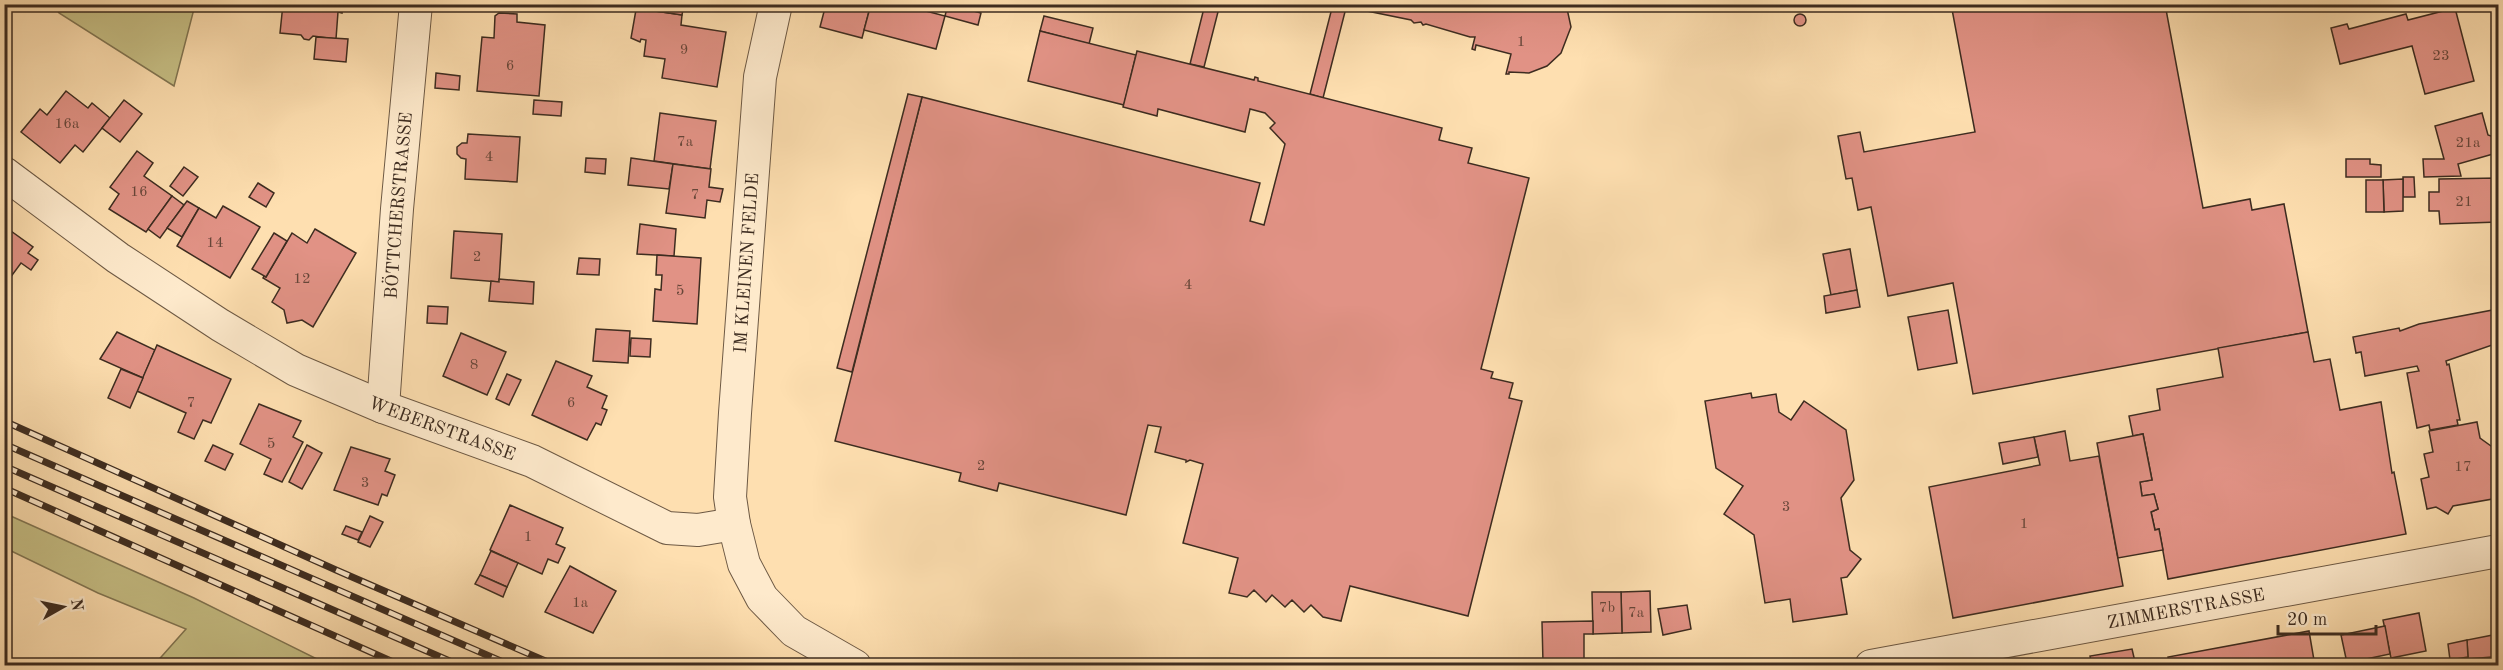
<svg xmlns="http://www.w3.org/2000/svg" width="2503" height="670" font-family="'Old Standard TT',serif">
  <rect width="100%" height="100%" fill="#fedfb0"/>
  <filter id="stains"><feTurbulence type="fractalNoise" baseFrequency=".00333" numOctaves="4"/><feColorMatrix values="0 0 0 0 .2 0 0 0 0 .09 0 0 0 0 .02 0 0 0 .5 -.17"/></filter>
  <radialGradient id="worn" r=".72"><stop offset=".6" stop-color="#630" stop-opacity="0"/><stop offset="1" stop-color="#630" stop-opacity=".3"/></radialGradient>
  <!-- green -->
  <g fill="#c7c086" stroke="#827653" stroke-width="1.5">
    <polygon points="54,5 195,5 174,86 59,13"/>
    <polygon points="4,513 194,598 329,665 154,665 186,629 98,593 5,548"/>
  </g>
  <!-- building -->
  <g fill="#e19285" stroke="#3d2c20" stroke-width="1.5">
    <polygon points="283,4 343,4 342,13 338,12 336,39 313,36 309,40 304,39 301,35 280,33"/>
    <polygon points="637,4 650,4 649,10 682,15 681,25 726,32 717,87 662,78 665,59 644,56 646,40 641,39 640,42 631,38"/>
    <polygon points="650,4 684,4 682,15 649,10"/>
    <polygon points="826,4 871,4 862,38 820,27"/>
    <polygon points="871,4 899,4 945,16 936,49 864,30"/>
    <polygon points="948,4 981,13 978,25 945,16"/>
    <polygon points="1205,4 1220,4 1204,67 1190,64"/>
    <polygon points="1333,4 1347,4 1323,98 1310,94"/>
    <polygon points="1350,4 1566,4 1571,27 1561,53 1547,66 1529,73 1509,72 1509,74 1506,74 1511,54 1476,45 1475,50 1472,49 1475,37 1470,37 1426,24 1423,25 1421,22 1414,23 1411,20 1367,11 1361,7 1357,9"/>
    <polygon points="1801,4 1814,4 1811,10 1807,10"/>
    <polygon points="1951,4 2165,4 2203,208 2250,199 2252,210 2284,204 2308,332 1973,394 1953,283 1888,296 1871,207 1858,210 1852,178 1846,179 1838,136 1860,132 1864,152 1975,132"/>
    <polygon points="2455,8 2474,81 2425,94 2412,46 2340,64 2331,28 2347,24 2349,29 2406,14 2408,20"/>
    <polygon points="499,13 517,14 517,22 545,25 539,96 477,91 482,37 494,38 495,16"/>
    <circle cx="1800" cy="20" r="6"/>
    <polygon points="1044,16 1093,28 1089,44 1040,31"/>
    <polygon points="1040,31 1136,55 1124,105 1028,81"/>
    <polygon points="316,37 348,39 346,62 314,59"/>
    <polygon points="1137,51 1254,80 1255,77 1258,78 1258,81 1442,128 1439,140 1472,148 1468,163 1529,178 1481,369 1493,372 1491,378 1513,383 1509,398 1522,401 1468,616 1350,586 1341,621 1323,617 1311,605 1304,612 1292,600 1285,607 1272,595 1266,602 1254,590 1247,597 1229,593 1238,558 1183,543 1203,464 1190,460 1186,462 1186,460 1155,452 1161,427 1148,425 1126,515 999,483 997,491 959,481 961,473 835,441 922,97 1260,183 1250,221 1264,225 1285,144 1270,128 1275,123 1265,113 1250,109 1245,132 1158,109 1157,116 1123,107"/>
    <polygon points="436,73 460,76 459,90 435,88"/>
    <polygon points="66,91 88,108 92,103 110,118 83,152 75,145 60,163 21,132 40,109 47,115"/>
    <polygon points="908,94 922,97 852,372 837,368"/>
    <polygon points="124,100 142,114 120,142 102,128"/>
    <polygon points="534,100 562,102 561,116 533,114"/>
    <polygon points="660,113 716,121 710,169 654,161"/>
    <polygon points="2482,113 2488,135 2494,137 2497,147 2492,152 2493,154 2458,164 2461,176 2424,177 2423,159 2444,159 2435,126"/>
    <polygon points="468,134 520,137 517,182 465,179 466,159 461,158 457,154 457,147 462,143 467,143"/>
    <polygon points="137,151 153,163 144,176 172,196 146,232 109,209 119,194 110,187"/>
    <polygon points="586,158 606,159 605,174 585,172"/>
    <polygon points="631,158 673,164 669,189 628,185"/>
    <polygon points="2346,159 2370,159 2370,164 2381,165 2381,177 2346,177"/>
    <polygon points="673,164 711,169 709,187 723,189 720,202 707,200 705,218 666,213"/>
    <polygon points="184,167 198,177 183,196 170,186"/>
    <polygon points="2403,177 2414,177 2415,197 2403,197"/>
    <polygon points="2498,178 2498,222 2440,224 2439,211 2429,211 2429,192 2439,192 2439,179"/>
    <polygon points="2403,179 2403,211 2384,212 2383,180"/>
    <polygon points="2366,180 2383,180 2384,212 2366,212"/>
    <polygon points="258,183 274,193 266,207 249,197"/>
    <polygon points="172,196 184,205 160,238 148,229"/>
    <polygon points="187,201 199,208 182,237 167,228"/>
    <polygon points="223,206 260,227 230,278 177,246 199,208 216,218"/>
    <polygon points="640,224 676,229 674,256 637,254"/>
    <polygon points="4,226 33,247 28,253 38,260 31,270 21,263 7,282 4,280"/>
    <polygon points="315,229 356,253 313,327 302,320 287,323 284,310 272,302 280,288 263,278 264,276 266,277 292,233 307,243"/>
    <polygon points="454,231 502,234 499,282 451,278"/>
    <polygon points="274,233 287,241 266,277 252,269"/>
    <polygon points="1850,249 1857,290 1831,295 1823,254"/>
    <polygon points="657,255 701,258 697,324 653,321 655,289 661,290 662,275 656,275"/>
    <polygon points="579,258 600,259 599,275 577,274"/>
    <polygon points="499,279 534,282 533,304 489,301 491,281 499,282"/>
    <polygon points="1857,290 1860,307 1826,313 1824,296"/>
    <polygon points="428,306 448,307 447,324 427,323"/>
    <polygon points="2498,309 2498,343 2446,361 2447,365 2449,364 2460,420 2457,420 2458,425 2430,430 2429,425 2417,428 2407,373 2419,371 2417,366 2365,376 2361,352 2356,353 2353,337 2399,328 2400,331 2419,324"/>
    <polygon points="1948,310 1957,363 1918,370 1908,317"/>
    <polygon points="596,329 630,331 628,363 593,361"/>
    <polygon points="117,332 155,350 143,378 100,359"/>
    <polygon points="2308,332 2314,362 2330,359 2340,410 2381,402 2392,473 2394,472 2406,534 2168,579 2159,529 2155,530 2151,512 2158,509 2154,494 2142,496 2140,482 2152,480 2143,434 2133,436 2129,416 2160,410 2157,389 2223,377 2218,348"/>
    <polygon points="461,333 506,352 487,395 443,376"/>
    <polygon points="631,338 651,339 650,357 630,356"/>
    <polygon points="157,345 231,379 211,423 203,420 194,439 178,432 186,413 137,391"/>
    <polygon points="556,361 592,376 587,387 607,396 602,408 607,410 601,425 596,423 587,440 532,415"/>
    <polygon points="121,369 143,378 130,408 108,398"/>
    <polygon points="507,374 521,380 509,405 496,399"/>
    <polygon points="1751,393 1752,398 1776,394 1779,412 1791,420 1804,401 1846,430 1854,480 1841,498 1850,550 1861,559 1847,577 1841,578 1847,614 1793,622 1790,599 1765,603 1754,535 1724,514 1743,486 1716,468 1705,401"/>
    <polygon points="259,404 301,421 293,437 303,442 282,482 264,474 271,459 240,444"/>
    <polygon points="2477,422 2480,438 2491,446 2498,444 2498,498 2453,506 2448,514 2436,507 2427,509 2421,479 2429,477 2424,454 2433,452 2429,431"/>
    <polygon points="2065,431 2070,461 2099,456 2123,586 1953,618 1929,487 2040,465 2034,437"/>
    <polygon points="2143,434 2152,480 2140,482 2142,496 2154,494 2158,509 2151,512 2155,530 2159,529 2163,550 2118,558 2097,443"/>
    <polygon points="2034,437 2038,457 2003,464 1999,443"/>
    <polygon points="213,445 233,454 225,470 205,461"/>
    <polygon points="307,445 322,453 302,489 289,482"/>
    <polygon points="351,447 390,459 385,471 395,475 387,496 382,494 378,505 334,490"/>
    <polygon points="510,505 563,528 556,544 565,548 558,563 548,559 542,574 490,550"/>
    <polygon points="370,516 383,522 370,547 358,542"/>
    <polygon points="346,526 362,532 358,540 342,534"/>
    <polygon points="491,551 518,563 507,587 480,575"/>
    <polygon points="570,566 616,591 593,633 545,612"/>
    <polygon points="480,575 507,587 503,597 475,584"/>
    <polygon points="1650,591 1651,632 1622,633 1621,592"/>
    <polygon points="1592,592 1621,592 1622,633 1593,634"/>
    <polygon points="1687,605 1691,629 1663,635 1658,609"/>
    <polygon points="2419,613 2426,651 2391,658 2383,620"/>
    <polygon points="1593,621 1593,634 1584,634 1584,662 1543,663 1542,622"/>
    <polygon points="2385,626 2390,654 2347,663 2341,635"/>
    <polygon points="2309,631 2315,666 2170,666 2168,657"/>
    <polygon points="2498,634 2498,660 2491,660 2491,657 2468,659 2467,640"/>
    <polygon points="2467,640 2468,657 2450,660 2448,644"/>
    <polygon points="2132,649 2136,666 2092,666 2090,656"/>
    <polygon points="2069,660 2070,666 2042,666"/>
  </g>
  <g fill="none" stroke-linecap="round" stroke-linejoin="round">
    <!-- street casing -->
    <g stroke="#6d5944" stroke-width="34">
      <g id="street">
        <polyline points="776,4 760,77 735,413 730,497 734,524 744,564 762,598 794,631 855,666"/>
        <path id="s1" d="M4,173L118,258L220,325L296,370L383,407L532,461L667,528L698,530L734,524"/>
        <path id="s2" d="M383,407L397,209L416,4"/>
        <path id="s3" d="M1871,666L2498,551"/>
      </g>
    </g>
    <!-- street -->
    <use href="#street" stroke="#feeacc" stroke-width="32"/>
    <!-- rail casing -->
    <g stroke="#3d2c20" stroke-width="7">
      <g id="rail">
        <polyline points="4,421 336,570 557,666"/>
        <polyline points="4,444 512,666"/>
        <polyline points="4,466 461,666"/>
        <polyline points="4,488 402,666"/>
      </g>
    </g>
    <!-- rail -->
    <use href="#rail" stroke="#feeacc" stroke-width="4.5" stroke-dasharray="14" stroke-linecap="butt"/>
  </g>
  <g text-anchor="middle" stroke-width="6" stroke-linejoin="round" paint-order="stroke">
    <!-- number labels -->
    <g font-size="15" fill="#664639">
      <text x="1521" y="46">1</text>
      <text x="684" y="54">9</text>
      <text x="2441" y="60">23</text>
      <text x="510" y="70">6</text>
      <text x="67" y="128">16a</text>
      <text x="685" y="146">7a</text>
      <text x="2468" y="147">21a</text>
      <text x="489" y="161">4</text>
      <text x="139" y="196">16</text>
      <text x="695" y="199">7</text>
      <text x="2464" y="206">21</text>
      <text x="215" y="247">14</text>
      <text x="477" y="261">2</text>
      <text x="302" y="283">12</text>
      <text x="1188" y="289">4</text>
      <text x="680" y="295">5</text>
      <text x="474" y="369">8</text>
      <text x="191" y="407">7</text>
      <text x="571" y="407">6</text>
      <text x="271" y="448">5</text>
      <text x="981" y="470">2</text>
      <text x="2463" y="471">17</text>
      <text x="365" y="487">3</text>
      <text x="1786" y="511">3</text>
      <text x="2024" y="528">1</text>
      <text x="528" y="541">1</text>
      <text x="580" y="607">1a</text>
      <text x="1607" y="612">7b</text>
      <text x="1636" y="617">7a</text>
    </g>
    <!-- street labels -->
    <g font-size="18" fill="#3d2c20" stroke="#feeacc">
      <text dy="6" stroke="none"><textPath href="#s2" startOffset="202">BÖTTCHERSTRASSE</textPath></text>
      <text transform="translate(746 263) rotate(-86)" y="6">IM KLEINEN FELDE</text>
      <text dy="6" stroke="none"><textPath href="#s1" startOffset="510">WEBERSTRASSE</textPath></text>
      <text dy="6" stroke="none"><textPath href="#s3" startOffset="320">ZIMMERSTRASSE</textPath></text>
    </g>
  </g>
  <!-- margin -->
  <rect width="2503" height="670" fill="none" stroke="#fedfb0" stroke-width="24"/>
  <rect x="6" y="6" width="2491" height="658" fill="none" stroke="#3d2c20" stroke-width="3"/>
  <rect x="12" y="12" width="2479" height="646" fill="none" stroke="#3d2c20" stroke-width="1.5"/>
  <!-- north arrow -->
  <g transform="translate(63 607) rotate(81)" stroke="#feeacc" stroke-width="4.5" paint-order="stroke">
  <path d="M0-4.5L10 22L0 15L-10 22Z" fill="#3d2c20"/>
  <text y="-9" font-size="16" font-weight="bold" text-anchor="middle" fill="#3d2c20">N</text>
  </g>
  <!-- scale -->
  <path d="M2278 625v9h98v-9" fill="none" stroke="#3d2c20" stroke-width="3"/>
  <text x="2287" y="625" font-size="18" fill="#3d2c20" stroke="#feeacc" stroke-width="4.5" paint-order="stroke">20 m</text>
  <rect width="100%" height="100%" filter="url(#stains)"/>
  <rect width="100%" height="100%" fill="url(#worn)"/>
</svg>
